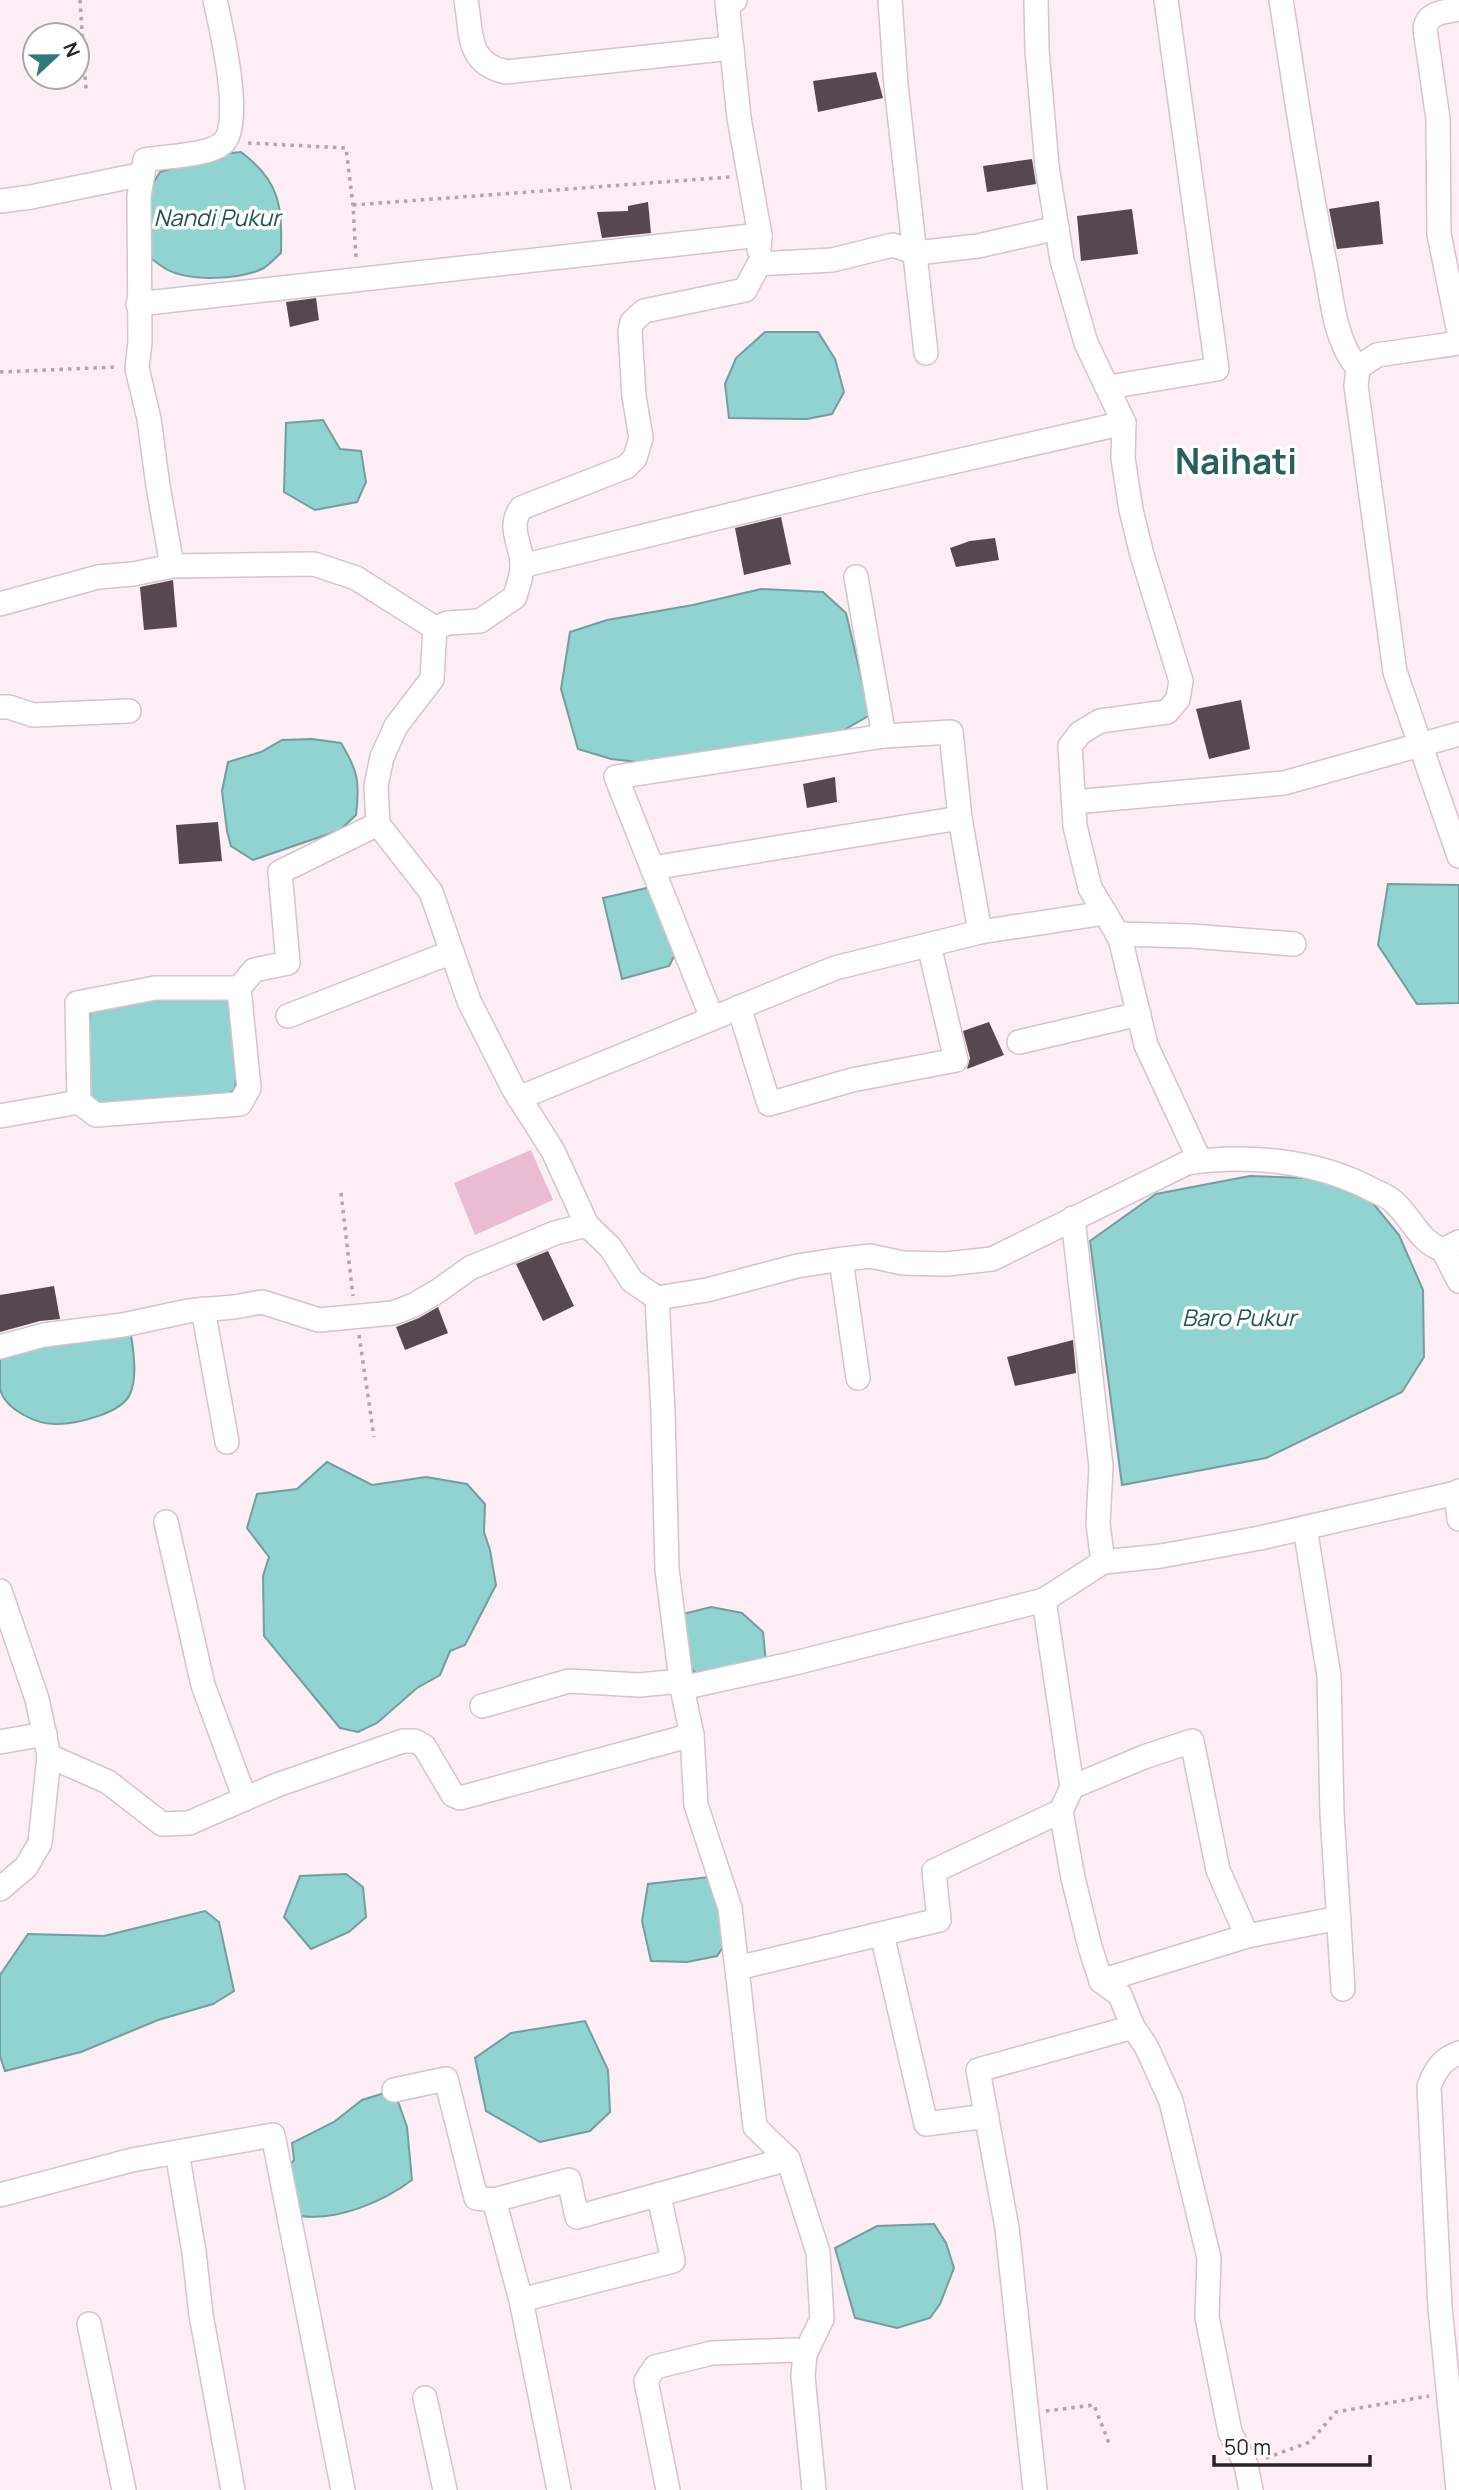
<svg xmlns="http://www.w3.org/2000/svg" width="1459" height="2490" font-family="Manrope,sans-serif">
  <rect width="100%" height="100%" fill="#fdedf5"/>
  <!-- green -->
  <polygon fill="#e9bcd4" points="531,1150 553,1200 475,1235 454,1183"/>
  <!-- water -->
  <g fill="#90d3d1" stroke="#719e9e" stroke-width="2">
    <path d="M241,152C281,182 282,207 281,253C275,258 270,264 264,268C240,280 189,282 166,269C158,264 151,258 143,253L142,200L160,172L220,154Z"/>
    <polygon points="765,332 818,332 835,359 844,392 832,414 807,419 729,418 725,384 736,358"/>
    <polygon points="323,420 340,449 361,451 366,482 357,502 315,510 284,492 286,423"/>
    <polygon points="761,589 823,592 846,613 870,715 835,735 655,764 611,759 578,749 561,689 570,632 607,620 693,605"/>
    <path d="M312,739L341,743C358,771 360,782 356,815L340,830L253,860L231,846L227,831L222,791L228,762L261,752L282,740Z"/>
    <polygon points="1388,884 1459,885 1459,1003 1417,1004 1378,945"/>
    <polygon points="660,885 682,942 669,966 622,979 603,898"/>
    <polygon points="230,991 238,1048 235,1090 228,1094 113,1108 90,1101 88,1057 90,1006"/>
    <polygon points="1250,1176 1354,1180 1399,1235 1423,1290 1424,1357 1402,1392 1266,1458 1122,1485 1090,1241 1156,1194"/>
    <path d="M130,1329C133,1347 138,1377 130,1394C122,1413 77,1424 57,1424C38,1425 5,1410 0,1389C0,1378 0,1363 0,1351Z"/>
    <polygon points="327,1462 372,1485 426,1477 467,1484 485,1504 484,1532 490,1550 496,1585 465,1645 450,1651 440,1675 417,1688 377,1723 358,1732 340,1728 264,1636 263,1576 269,1557 247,1528 257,1494 297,1489"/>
    <polygon points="711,1607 742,1613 763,1632 766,1663 698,1675 686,1663 683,1614"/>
    <polygon points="346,1874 363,1887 366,1917 349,1932 311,1949 284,1917 300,1876"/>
    <polygon points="709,1877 729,1938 717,1956 687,1962 651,1961 642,1921 648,1884"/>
    <polygon points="205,1911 219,1922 234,1991 213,2004 158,2020 81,2052 5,2071 0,2056 0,1975 28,1934 104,1936"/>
    <polygon points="585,2021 608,2070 610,2112 590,2131 540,2142 486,2111 475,2058 511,2033"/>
    <path d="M394,2090L407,2127L412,2180C383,2202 337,2221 301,2216L291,2200L287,2168L294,2160L292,2143L334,2122L362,2100Z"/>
    <polygon points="934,2224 946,2243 954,2268 940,2304 930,2318 897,2328 855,2318 835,2248 877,2226"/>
  </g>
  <!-- building -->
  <g fill="#55484f">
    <polygon points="876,72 883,98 818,112 813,81"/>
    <polygon points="1032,159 1036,184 987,192 983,166"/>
    <polygon points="1379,201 1383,244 1337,249 1329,209"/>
    <polygon points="648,202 651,233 602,238 597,212 628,211 628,206"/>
    <polygon points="1132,209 1138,254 1081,261 1077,216"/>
    <polygon points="316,298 319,320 290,327 286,302"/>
    <polygon points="781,517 791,564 744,575 735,528"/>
    <polygon points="995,538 999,560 956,567 950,548 970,541"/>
    <polygon points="173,580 177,627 144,630 140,587"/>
    <polygon points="1241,700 1250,749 1209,759 1196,709"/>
    <polygon points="835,777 837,802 807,808 803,784"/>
    <polygon points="218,822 222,861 179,864 176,825"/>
    <polygon points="989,1022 1004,1055 967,1069 970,1058 963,1031"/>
    <polygon points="548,1251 574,1306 543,1321 516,1264"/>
    <polygon points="54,1286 60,1319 40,1321 0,1332 0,1295"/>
    <polygon points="438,1307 448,1333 405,1350 396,1327 419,1318"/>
    <polygon points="1073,1340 1076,1373 1015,1386 1007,1357"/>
  </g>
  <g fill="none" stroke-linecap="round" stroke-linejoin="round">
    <!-- street casing -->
    <g stroke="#d4c4cc" stroke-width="26">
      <g id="street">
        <path d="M466,0C472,34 466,63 506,72L732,48"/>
        <polyline points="735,0 727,2 739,118 760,235 759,250"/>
        <polyline points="890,0 896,85 926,353"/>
        <polyline points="1036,0 1037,50 1047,166 1062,260 1086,343 1124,423 1123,458 1131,510 1142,555 1181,681 1178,699 1167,712 1100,721 1080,733 1070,746 1075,826 1090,888 1120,938 1146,1045 1200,1161"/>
        <path d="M1281,0C1295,88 1307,176 1325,263C1332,297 1334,341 1358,368L1356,386L1395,672L1459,856"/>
        <path d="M1459,9C1445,12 1427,12 1425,29L1438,119L1439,234L1459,333"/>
        <polyline points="0,201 31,197 143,174"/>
        <polyline points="138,304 760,235"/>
        <polyline points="1358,368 1377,355 1459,343"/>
        <polyline points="1109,387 1217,369 1166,0"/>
        <polyline points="172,566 314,564 356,578 435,628"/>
        <polyline points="522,566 860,483 1124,423"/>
        <polyline points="856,577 884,736"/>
        <path d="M0,604L98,577L133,574L172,566L158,486L149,419L137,368L140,342L139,196L145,160C166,156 208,156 223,143C244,124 221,27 215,0"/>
        <polyline points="0,707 9,707 33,715 129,711"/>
        <polyline points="1074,802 1284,783 1459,734"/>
        <polyline points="652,868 960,818"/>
        <polyline points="1117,934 1191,936 1294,944"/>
        <polyline points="239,988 254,970 288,963 280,872 378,824"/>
        <polyline points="739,1007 769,1104 852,1080 956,1060 929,945"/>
        <polyline points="288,1016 452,952"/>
        <polyline points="712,1018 616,777 884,736 951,732 960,818 980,932"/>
        <polyline points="1019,1042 1139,1014"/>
        <polyline points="519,1098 835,968 980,932 1105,913"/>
        <polyline points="0,1116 79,1102 96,1115 240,1104 249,1088 239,988 155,988 77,1003 79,1102"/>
        <polyline points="1073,1218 1101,1466 1098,1524 1103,1562"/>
        <path d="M587,1225L553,1151L513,1088L469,1001L431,892L378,824L376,786L382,757L396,726L432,679L435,628L448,623L480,621L515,597C517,588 521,578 522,569C524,546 506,530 521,508L626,467L635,458L641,438L634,396L630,331L632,322L644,311L745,290L759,264L832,260L893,245L916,253L978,246L1057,228"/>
        <polyline points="1443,1250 1459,1281"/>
        <polyline points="841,1260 858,1378"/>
        <polyline points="657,1298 663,1412 667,1569 682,1688 791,1664 1044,1600 1103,1562 1161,1556 1260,1538 1456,1493"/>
        <polyline points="203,1309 227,1442"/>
        <path d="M0,1347L44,1335L123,1325L188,1311L234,1307L262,1302L319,1320L393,1313L414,1305L438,1291L470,1268L555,1233L587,1225L610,1247L632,1281L657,1298L707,1290L797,1266L836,1260L870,1256L903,1263L946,1264L992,1259L1187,1163C1248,1154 1315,1160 1371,1189C1378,1193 1388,1196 1394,1202C1412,1218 1418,1241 1443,1250L1459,1242"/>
        <polyline points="1459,1491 1456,1493 1459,1519"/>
        <polyline points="166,1522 203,1685 245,1799"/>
        <polyline points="1305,1528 1329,1676 1332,1813 1343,1989"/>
        <polyline points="0,1591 37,1699 49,1756 40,1843 26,1867 0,1889"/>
        <polyline points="1044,1600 1072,1787 1061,1811 1073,1878 1090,1947 1101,1981 1120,1995 1133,2027 1146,2046 1171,2101 1209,2258 1207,2317 1230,2432 1246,2465 1251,2490"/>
        <polyline points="682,1688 692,1735 696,1805 730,1908 755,2127 788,2159 818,2252 822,2319 805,2354"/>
        <polyline points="482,1706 569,1681 639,1685 681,1681"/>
        <polyline points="0,1742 45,1734"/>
        <polyline points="49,1756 108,1782 162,1824 189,1823 277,1785 403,1741 415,1741 424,1746 453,1795 460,1798 692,1735"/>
        <polyline points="1072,1787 1144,1757 1192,1741 1218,1870 1247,1936 1101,1981"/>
        <polyline points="882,1934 926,2124 987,2116"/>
        <polyline points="1247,1936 1339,1918"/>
        <polyline points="737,1968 939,1920 934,1871 1061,1811"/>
        <polyline points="394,2090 446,2079 476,2198 494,2200 569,2180 577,2217 788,2159"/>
        <polyline points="177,2152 194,2252 201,2315 233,2490"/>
        <polyline points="0,2195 132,2160 273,2135 343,2490"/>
        <polyline points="494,2200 521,2300 559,2490"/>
        <polyline points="521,2300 673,2261 659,2196"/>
        <polyline points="89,2324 124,2490"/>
        <polyline points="425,2398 445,2490"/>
        <polyline points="668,2490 646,2381 655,2367 712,2353 795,2350 805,2354 803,2376 814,2490"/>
        <polyline points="1035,2490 1007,2228 978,2070 1133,2027"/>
        <path d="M1458,2490L1440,2307L1429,2086C1436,2069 1442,2059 1459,2053"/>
      </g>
    </g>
    <!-- path -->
    <g stroke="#b1a5ab" stroke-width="3.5" stroke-dasharray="3.5 5" stroke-linecap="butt">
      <polyline points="80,0 86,89"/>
      <polyline points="248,143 346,148 353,205 356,258"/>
      <polyline points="353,205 730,177"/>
      <polyline points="0,372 117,367"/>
      <polyline points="341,1193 353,1296"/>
      <polyline points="359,1335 374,1437"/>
      <polyline points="1046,2411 1094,2405 1109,2443"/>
      <polyline points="1266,2458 1310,2442 1336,2412 1429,2396"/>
    </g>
    <!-- street -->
    <use href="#street" stroke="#fff" stroke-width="23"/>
  </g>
  <g text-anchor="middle" stroke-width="7" stroke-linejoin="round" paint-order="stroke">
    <!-- water labels -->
    <g font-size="23" font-style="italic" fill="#1a5453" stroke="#fff">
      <text x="217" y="226">Nandi Pukur</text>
      <text x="1239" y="1326">Baro Pukur</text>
    </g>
    <!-- town labels -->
    <g font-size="35" font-weight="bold" fill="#266060" stroke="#fff">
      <text x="1236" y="474">Naihati</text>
    </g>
  </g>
  <!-- north arrow -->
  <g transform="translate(56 56) rotate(68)"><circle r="33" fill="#ffffff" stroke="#a9a7a8" stroke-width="2"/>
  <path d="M0-5L12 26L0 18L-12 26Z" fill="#317a79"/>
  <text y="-10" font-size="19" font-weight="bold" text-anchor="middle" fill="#282326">N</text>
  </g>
  <!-- scale -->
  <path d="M1214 2455v10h156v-10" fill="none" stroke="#282326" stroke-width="3.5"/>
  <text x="1224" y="2455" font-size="21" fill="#282326" stroke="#ffffff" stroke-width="5" paint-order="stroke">50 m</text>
</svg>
